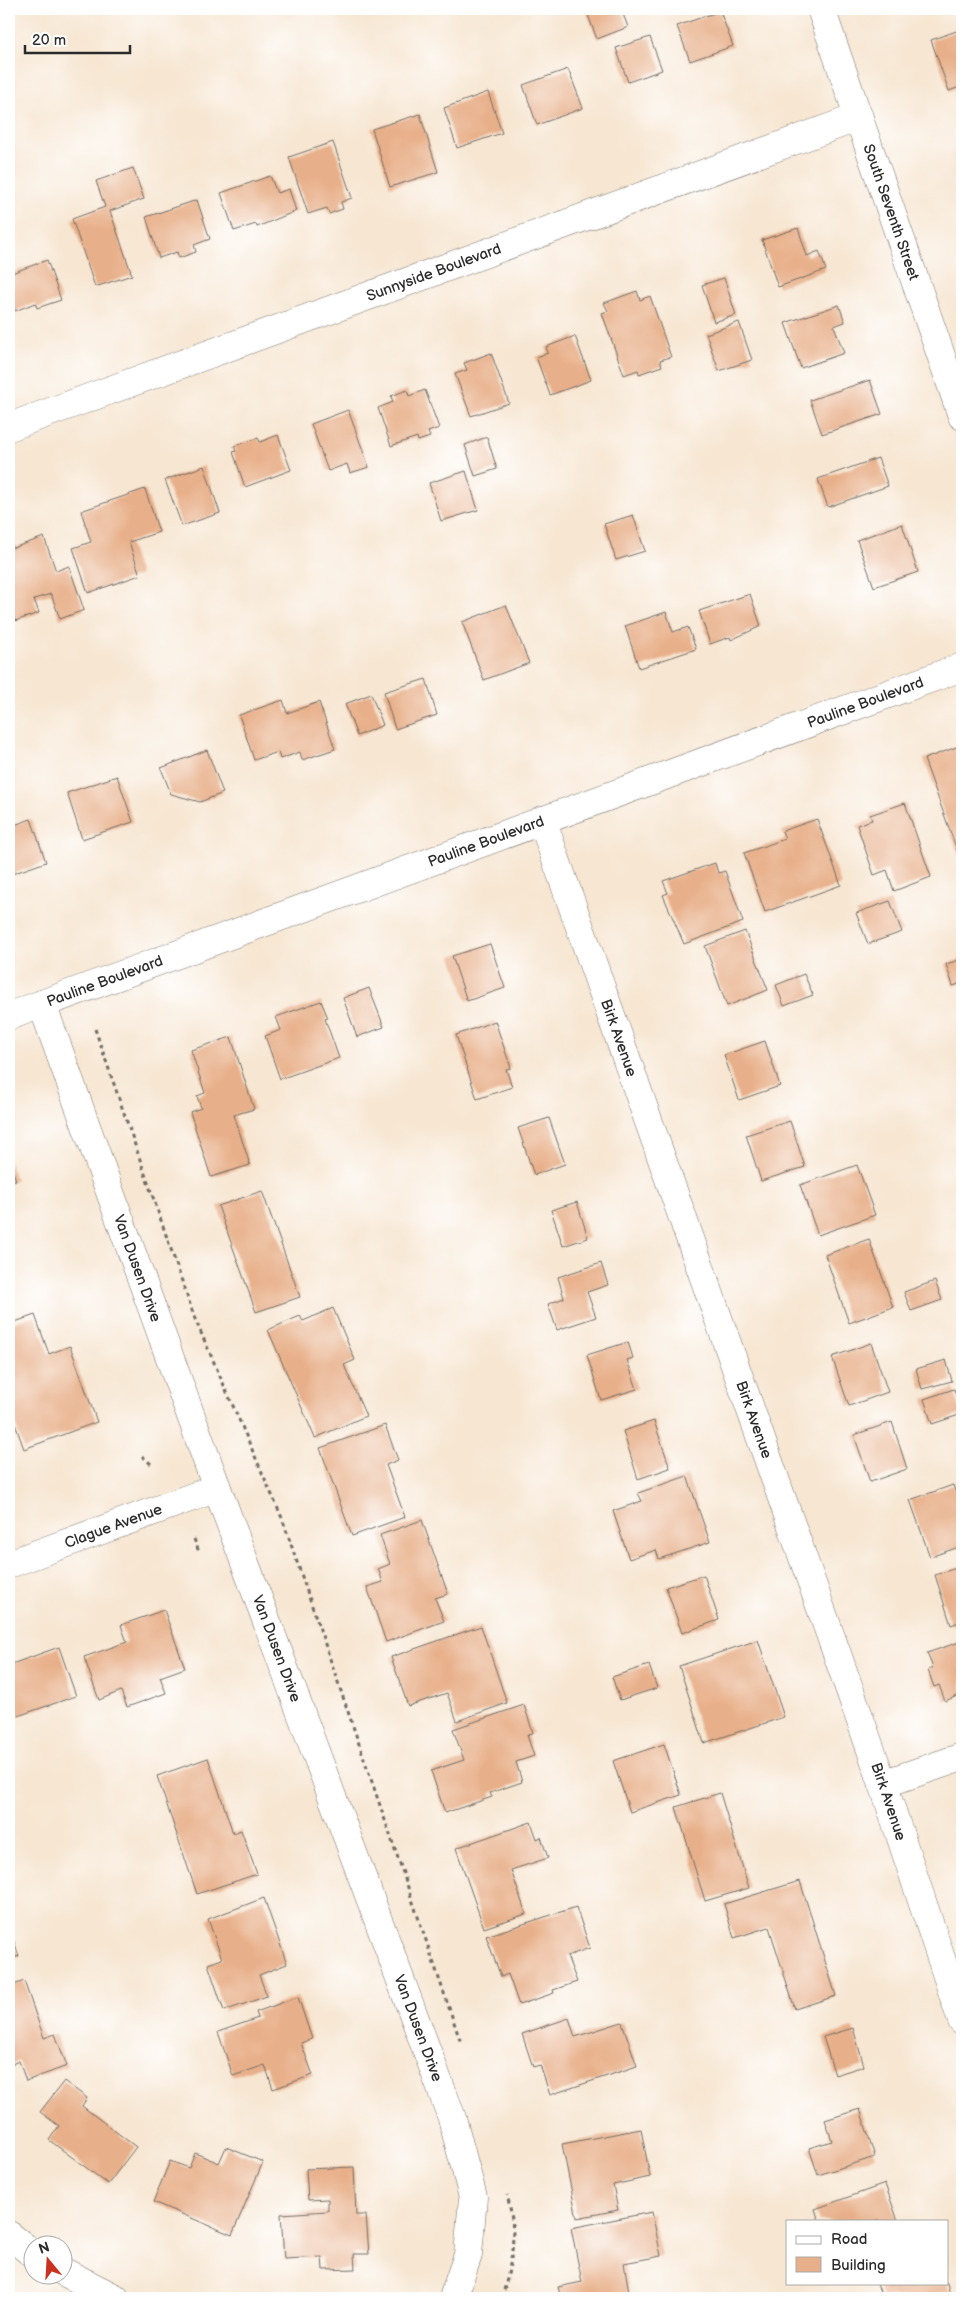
<svg xmlns="http://www.w3.org/2000/svg" width="971" height="2307" font-family="'Balsamiq Sans',sans-serif">
  <rect width="100%" height="100%" fill="#fff"/>
  <filter id="ink" filterUnits="userSpaceOnUse"><feTurbulence type="fractalNoise" baseFrequency=".02" numOctaves="2"/><feDisplacementMap in="SourceGraphic" scale="10" xChannelSelector="R" yChannelSelector="G"/><feConvolveMatrix kernelMatrix="1 2 1 2 8 2 1 2 1" color-interpolation-filters="sRGB"/></filter>
  <filter id="wash" filterUnits="userSpaceOnUse"><feTurbulence type="fractalNoise" baseFrequency=".0096" numOctaves="4" result="noise"/><feDisplacementMap in="SourceGraphic" scale="20" xChannelSelector="R" yChannelSelector="G"/><feGaussianBlur stdDeviation="1.12" result="paint"/><feColorMatrix in="noise" values="0 0 0 0 0 0 0 0 0 0 0 0 0 0 0 0 0 1.4 0 .05"/><feComposite in="paint" operator="in"/></filter>
  <g filter="url(#wash)">
    <rect width="100%" height="100%" fill="#f7e6d2"/>
    <g id="blocks">
      <!-- building -->
      <g fill="#e8b08a">
        <polygon points="589,9 621,9 628,27 597,39 586,10"/>
        <polygon points="720,11 733,46 690,61 677,26"/>
        <polygon points="962,29 962,86 949,91 931,40"/>
        <polygon points="650,37 662,70 628,82 616,48"/>
        <polygon points="568,69 583,108 537,125 523,85"/>
        <polygon points="488,92 502,133 457,148 444,108"/>
        <polygon points="420,114 438,172 390,187 372,129"/>
        <polygon points="333,142 352,198 341,202 343,209 329,214 327,208 308,214 289,157"/>
        <polygon points="133,168 144,199 110,211 132,275 95,287 72,219 105,207 96,181"/>
        <polygon points="270,176 277,193 289,189 296,211 257,227 256,224 234,231 221,193"/>
        <polygon points="197,200 210,239 194,245 196,252 179,258 177,252 159,258 146,217"/>
        <polygon points="798,228 807,256 819,251 826,270 778,287 762,240"/>
        <polygon points="47,260 61,300 37,308 35,303 15,311 9,294 9,274"/>
        <polygon points="724,278 736,315 714,322 702,285"/>
        <polygon points="637,291 640,300 650,296 671,357 660,360 662,366 639,374 638,370 624,375 602,313 608,311 604,303"/>
        <polygon points="839,305 845,322 834,326 844,353 801,368 785,323"/>
        <polygon points="739,322 752,360 719,371 706,334"/>
        <polygon points="575,336 591,380 550,395 536,357 548,353 546,347"/>
        <polygon points="491,353 509,403 471,416 455,374 467,370 464,363"/>
        <polygon points="870,380 882,414 822,434 810,400"/>
        <polygon points="407,390 409,396 425,390 439,428 428,432 430,437 418,441 417,437 391,446 378,408 393,402 391,396"/>
        <polygon points="348,410 369,467 350,473 347,464 328,471 311,424"/>
        <polygon points="278,435 291,470 245,487 233,452 236,451 234,446 258,438 260,442"/>
        <polygon points="487,437 497,469 475,476 465,445"/>
        <polygon points="878,458 888,486 828,507 818,479"/>
        <polygon points="204,466 220,513 182,526 165,480"/>
        <polygon points="466,471 478,510 441,521 429,483"/>
        <polygon points="145,489 159,532 129,542 140,575 88,593 73,548 91,542 81,511"/>
        <polygon points="633,515 645,551 616,560 604,524"/>
        <polygon points="902,524 918,572 874,587 857,540"/>
        <polygon points="9,536 13,548 44,537 56,571 69,566 84,610 60,619 51,594 34,599 39,613 15,621 9,607"/>
        <polygon points="750,594 761,626 731,640 730,637 710,644 699,611"/>
        <polygon points="506,605 529,663 484,680 462,622"/>
        <polygon points="666,612 673,632 688,627 696,649 639,668 625,626"/>
        <polygon points="426,679 437,715 395,729 384,692"/>
        <polygon points="371,694 383,725 357,736 345,704"/>
        <polygon points="283,700 287,713 319,702 335,749 302,760 300,752 280,759 278,752 254,760 239,715"/>
        <polygon points="962,745 962,864 924,759"/>
        <polygon points="207,750 223,793 200,802 171,794 161,768"/>
        <polygon points="117,776 133,822 82,839 67,793"/>
        <polygon points="905,803 931,877 894,891 887,870 874,875 857,825 872,820 870,815"/>
        <polygon points="31,819 46,862 9,875 9,827"/>
        <polygon points="817,819 841,885 765,912 744,853 785,839 782,831"/>
        <polygon points="715,863 718,873 725,871 743,922 684,944 663,895 668,893 663,881"/>
        <polygon points="890,901 902,932 868,944 856,913"/>
        <polygon points="745,931 768,990 727,1006 705,946"/>
        <polygon points="490,944 505,988 467,1001 452,956"/>
        <polygon points="962,959 962,983 953,986 946,964"/>
        <polygon points="804,974 813,995 784,1006 776,985"/>
        <polygon points="369,988 384,1027 357,1037 343,998"/>
        <polygon points="321,1001 328,1018 325,1019 339,1058 280,1079 265,1036 281,1030 276,1017"/>
        <polygon points="495,1021 511,1068 506,1069 512,1087 477,1099 456,1035"/>
        <polygon points="231,1037 254,1109 234,1115 250,1165 211,1177 190,1112 201,1108 197,1096 205,1093 191,1050"/>
        <polygon points="765,1041 780,1086 739,1100 724,1055"/>
        <polygon points="549,1118 565,1164 534,1175 518,1128"/>
        <polygon points="790,1121 805,1167 761,1181 746,1135"/>
        <polygon points="9,1162 16,1180 9,1182"/>
        <polygon points="857,1165 875,1215 818,1235 800,1185"/>
        <polygon points="262,1191 300,1297 256,1312 218,1206"/>
        <polygon points="577,1202 588,1238 563,1246 551,1210"/>
        <polygon points="869,1239 893,1307 849,1323 825,1255"/>
        <polygon points="601,1263 608,1285 587,1292 596,1317 557,1330 548,1304 564,1298 558,1277"/>
        <polygon points="935,1281 942,1300 911,1311 904,1292"/>
        <polygon points="333,1308 355,1360 344,1365 366,1416 315,1438 268,1330 300,1316 303,1321"/>
        <polygon points="35,1315 49,1354 70,1346 97,1422 24,1449 9,1407 9,1324"/>
        <polygon points="628,1342 633,1358 627,1360 637,1389 601,1400 587,1355"/>
        <polygon points="871,1343 888,1392 849,1406 832,1357"/>
        <polygon points="946,1360 952,1381 922,1389 916,1369"/>
        <polygon points="954,1389 962,1414 932,1424 924,1399"/>
        <polygon points="654,1421 670,1468 638,1479 623,1431"/>
        <polygon points="892,1422 907,1469 870,1482 854,1435"/>
        <polygon points="385,1425 398,1460 386,1465 405,1517 352,1536 320,1448"/>
        <polygon points="687,1476 710,1542 659,1559 656,1550 629,1559 613,1511 642,1501 638,1493"/>
        <polygon points="953,1485 962,1510 962,1546 930,1557 910,1500"/>
        <polygon points="422,1520 448,1594 435,1598 444,1621 386,1642 367,1587 383,1582 378,1569 390,1564 380,1535"/>
        <polygon points="962,1566 962,1621 951,1625 935,1575"/>
        <polygon points="704,1575 719,1620 682,1633 666,1587"/>
        <polygon points="164,1610 185,1668 160,1677 166,1693 127,1707 121,1691 99,1700 84,1657 127,1642 121,1625"/>
        <polygon points="481,1626 507,1703 457,1721 447,1693 408,1706 391,1657"/>
        <polygon points="758,1640 784,1717 704,1743 679,1666"/>
        <polygon points="962,1641 962,1694 945,1701 939,1685 934,1687 928,1670 933,1668 927,1653"/>
        <polygon points="59,1647 76,1696 12,1718 9,1707 9,1665"/>
        <polygon points="649,1665 657,1688 620,1700 612,1677"/>
        <polygon points="524,1705 533,1733 527,1735 534,1756 516,1762 522,1782 490,1793 492,1797 445,1813 431,1771 464,1760 453,1729"/>
        <polygon points="664,1744 681,1795 630,1812 613,1761"/>
        <polygon points="208,1758 233,1833 241,1830 257,1874 197,1894 157,1776"/>
        <polygon points="720,1793 749,1888 705,1901 676,1807"/>
        <polygon points="531,1822 537,1839 541,1837 548,1858 511,1870 526,1914 484,1928 456,1848"/>
        <polygon points="800,1881 836,1996 795,2009 769,1927 734,1938 724,1904"/>
        <polygon points="264,1898 287,1964 259,1975 267,1996 224,2011 208,1964 222,1959 208,1919"/>
        <polygon points="576,1907 590,1948 567,1956 577,1982 553,1990 554,1993 519,2005 508,1974 501,1977 486,1936"/>
        <polygon points="9,1927 19,1956 9,1959"/>
        <polygon points="24,1981 44,2038 55,2034 67,2066 26,2081 19,2061 9,2065 9,1987"/>
        <polygon points="298,1997 312,2039 301,2043 313,2075 273,2089 265,2065 233,2076 218,2032 258,2018 256,2012"/>
        <polygon points="569,2018 575,2037 622,2022 637,2066 550,2095 540,2065 533,2067 522,2034"/>
        <polygon points="853,2028 864,2066 835,2075 823,2037"/>
        <polygon points="64,2081 87,2098 82,2106 136,2147 108,2184 49,2140 59,2126 40,2112"/>
        <polygon points="860,2109 875,2157 818,2175 809,2148 832,2141 825,2120"/>
        <polygon points="641,2129 650,2177 613,2185 618,2210 577,2218 562,2144"/>
        <polygon points="226,2147 263,2162 232,2235 153,2202 170,2161 189,2168 195,2153 219,2163"/>
        <polygon points="354,2167 356,2215 366,2215 369,2254 354,2254 355,2269 323,2270 322,2257 284,2259 281,2214 328,2211 328,2199 308,2200 306,2169"/>
        <polygon points="885,2184 898,2221 819,2221 815,2209"/>
        <polygon points="652,2212 661,2256 624,2263 630,2298 561,2298 558,2287 582,2282 571,2228"/>
        <polygon points="877,2283 947,2283 951,2298 882,2298"/>
      </g>
    </g>
  </g>
  <g filter="url(#ink)">
    <use href="#blocks" fill-opacity="0" stroke="#726c65" stroke-width="1"/>
    <g fill="none" stroke-linecap="round" stroke-linejoin="round">
      <!-- minor casing -->
      <g stroke="#726c65" stroke-width="29">
        <g id="minor">
          <path id="s1" d="M821,9L962,416"/>
          <path id="s2" d="M9,427L859,117"/>
          <path id="s3" d="M542,820L883,1784L962,2021"/>
          <path id="s4" d="M42,1004L217,1488L452,2118L473,2197L468,2255L453,2298"/>
          <path id="s5" d="M9,1016L962,667"/>
          <path id="s6" d="M9,1564L217,1488"/>
          <polyline points="883,1784 962,1757"/>
          <polyline points="9,2235 32,2253"/>
          <polyline points="62,2271 115,2298"/>
        </g>
      </g>
      <!-- path -->
      <g stroke="#726c65" stroke-width="3" stroke-dasharray="4 4" stroke-linecap="butt">
        <polyline points="95,1029 195,1319 282,1518 461,2043"/>
        <polyline points="142,1456 151,1464"/>
        <polyline points="194,1539 199,1552"/>
        <path d="M502,2298C512,2260 518,2235 507,2195"/>
      </g>
      <!-- minor -->
      <use href="#minor" stroke="#fff" stroke-width="28"/>
    </g>
  </g>
  <g text-anchor="middle" stroke-width="4" stroke-linejoin="round" paint-order="stroke">
    <!-- street labels -->
    <g font-size="15" fill="#2b2b2b" stroke="#fff">
      <text dy="5" stroke="none"><textPath href="#s1" startOffset="215">South Seventh Street</textPath></text>
      <text dy="5" stroke="none"><textPath href="#s2" startOffset="452">Sunnyside Boulevard</textPath></text>
      <text dy="5" stroke="none"><textPath href="#s5" startOffset="912">Pauline Boulevard</textPath></text>
      <text dy="5" stroke="none"><textPath href="#s5" startOffset="508">Pauline Boulevard</textPath></text>
      <text dy="5" stroke="none"><textPath href="#s5" startOffset="102">Pauline Boulevard</textPath></text>
      <text dy="5" stroke="none"><textPath href="#s3" startOffset="231">Birk Avenue</textPath></text>
      <text dy="5" stroke="none"><textPath href="#s4" startOffset="281">Van Dusen Drive</textPath></text>
      <text dy="5" stroke="none"><textPath href="#s3" startOffset="636">Birk Avenue</textPath></text>
      <text dy="5" stroke="none"><textPath href="#s6" startOffset="111">Clague Avenue</textPath></text>
      <text dy="5" stroke="none"><textPath href="#s4" startOffset="686">Van Dusen Drive</textPath></text>
      <text dy="5" stroke="none"><textPath href="#s3" startOffset="1041">Birk Avenue</textPath></text>
      <text dy="5" stroke="none"><textPath href="#s4" startOffset="1091">Van Dusen Drive</textPath></text>
    </g>
  </g>
  <!-- margin -->
  <rect width="971" height="2307" fill="none" stroke="#fff" stroke-width="30"/>
  <!-- legend -->
  <rect x="786" y="2220" width="162" height="65" fill="#ffffff" stroke="#aaaaaa"/>
  <rect x="796" y="2236" width="25" height="8" fill="#ffffff" stroke="#aaaaaa"/>
  <text x="831" y="2244" font-size="15" fill="#2b2b2b">Road</text>
  <rect x="796" y="2257" width="25" height="15" fill="#e8b08a" stroke="#aaaaaa"/>
  <text x="831" y="2270" font-size="15" fill="#2b2b2b">Building</text>
  <!-- north arrow -->
  <g transform="translate(48 2260) rotate(342)"><circle r="24" fill="#ffffff" stroke="#aaaaaa"/>
  <path d="M0-4L9 19L0 12L-9 19Z" fill="#c8321e"/>
  <text y="-8" font-size="14" font-weight="bold" text-anchor="middle" fill="#2b2b2b">N</text>
  </g>
  <!-- scale -->
  <path d="M25 45v8h105v-8" fill="none" stroke="#2b2b2b" stroke-width="2.5"/>
  <text x="32" y="45" font-size="15" fill="#2b2b2b" stroke="#ffffff" stroke-width="4" paint-order="stroke">20 m</text>
</svg>
